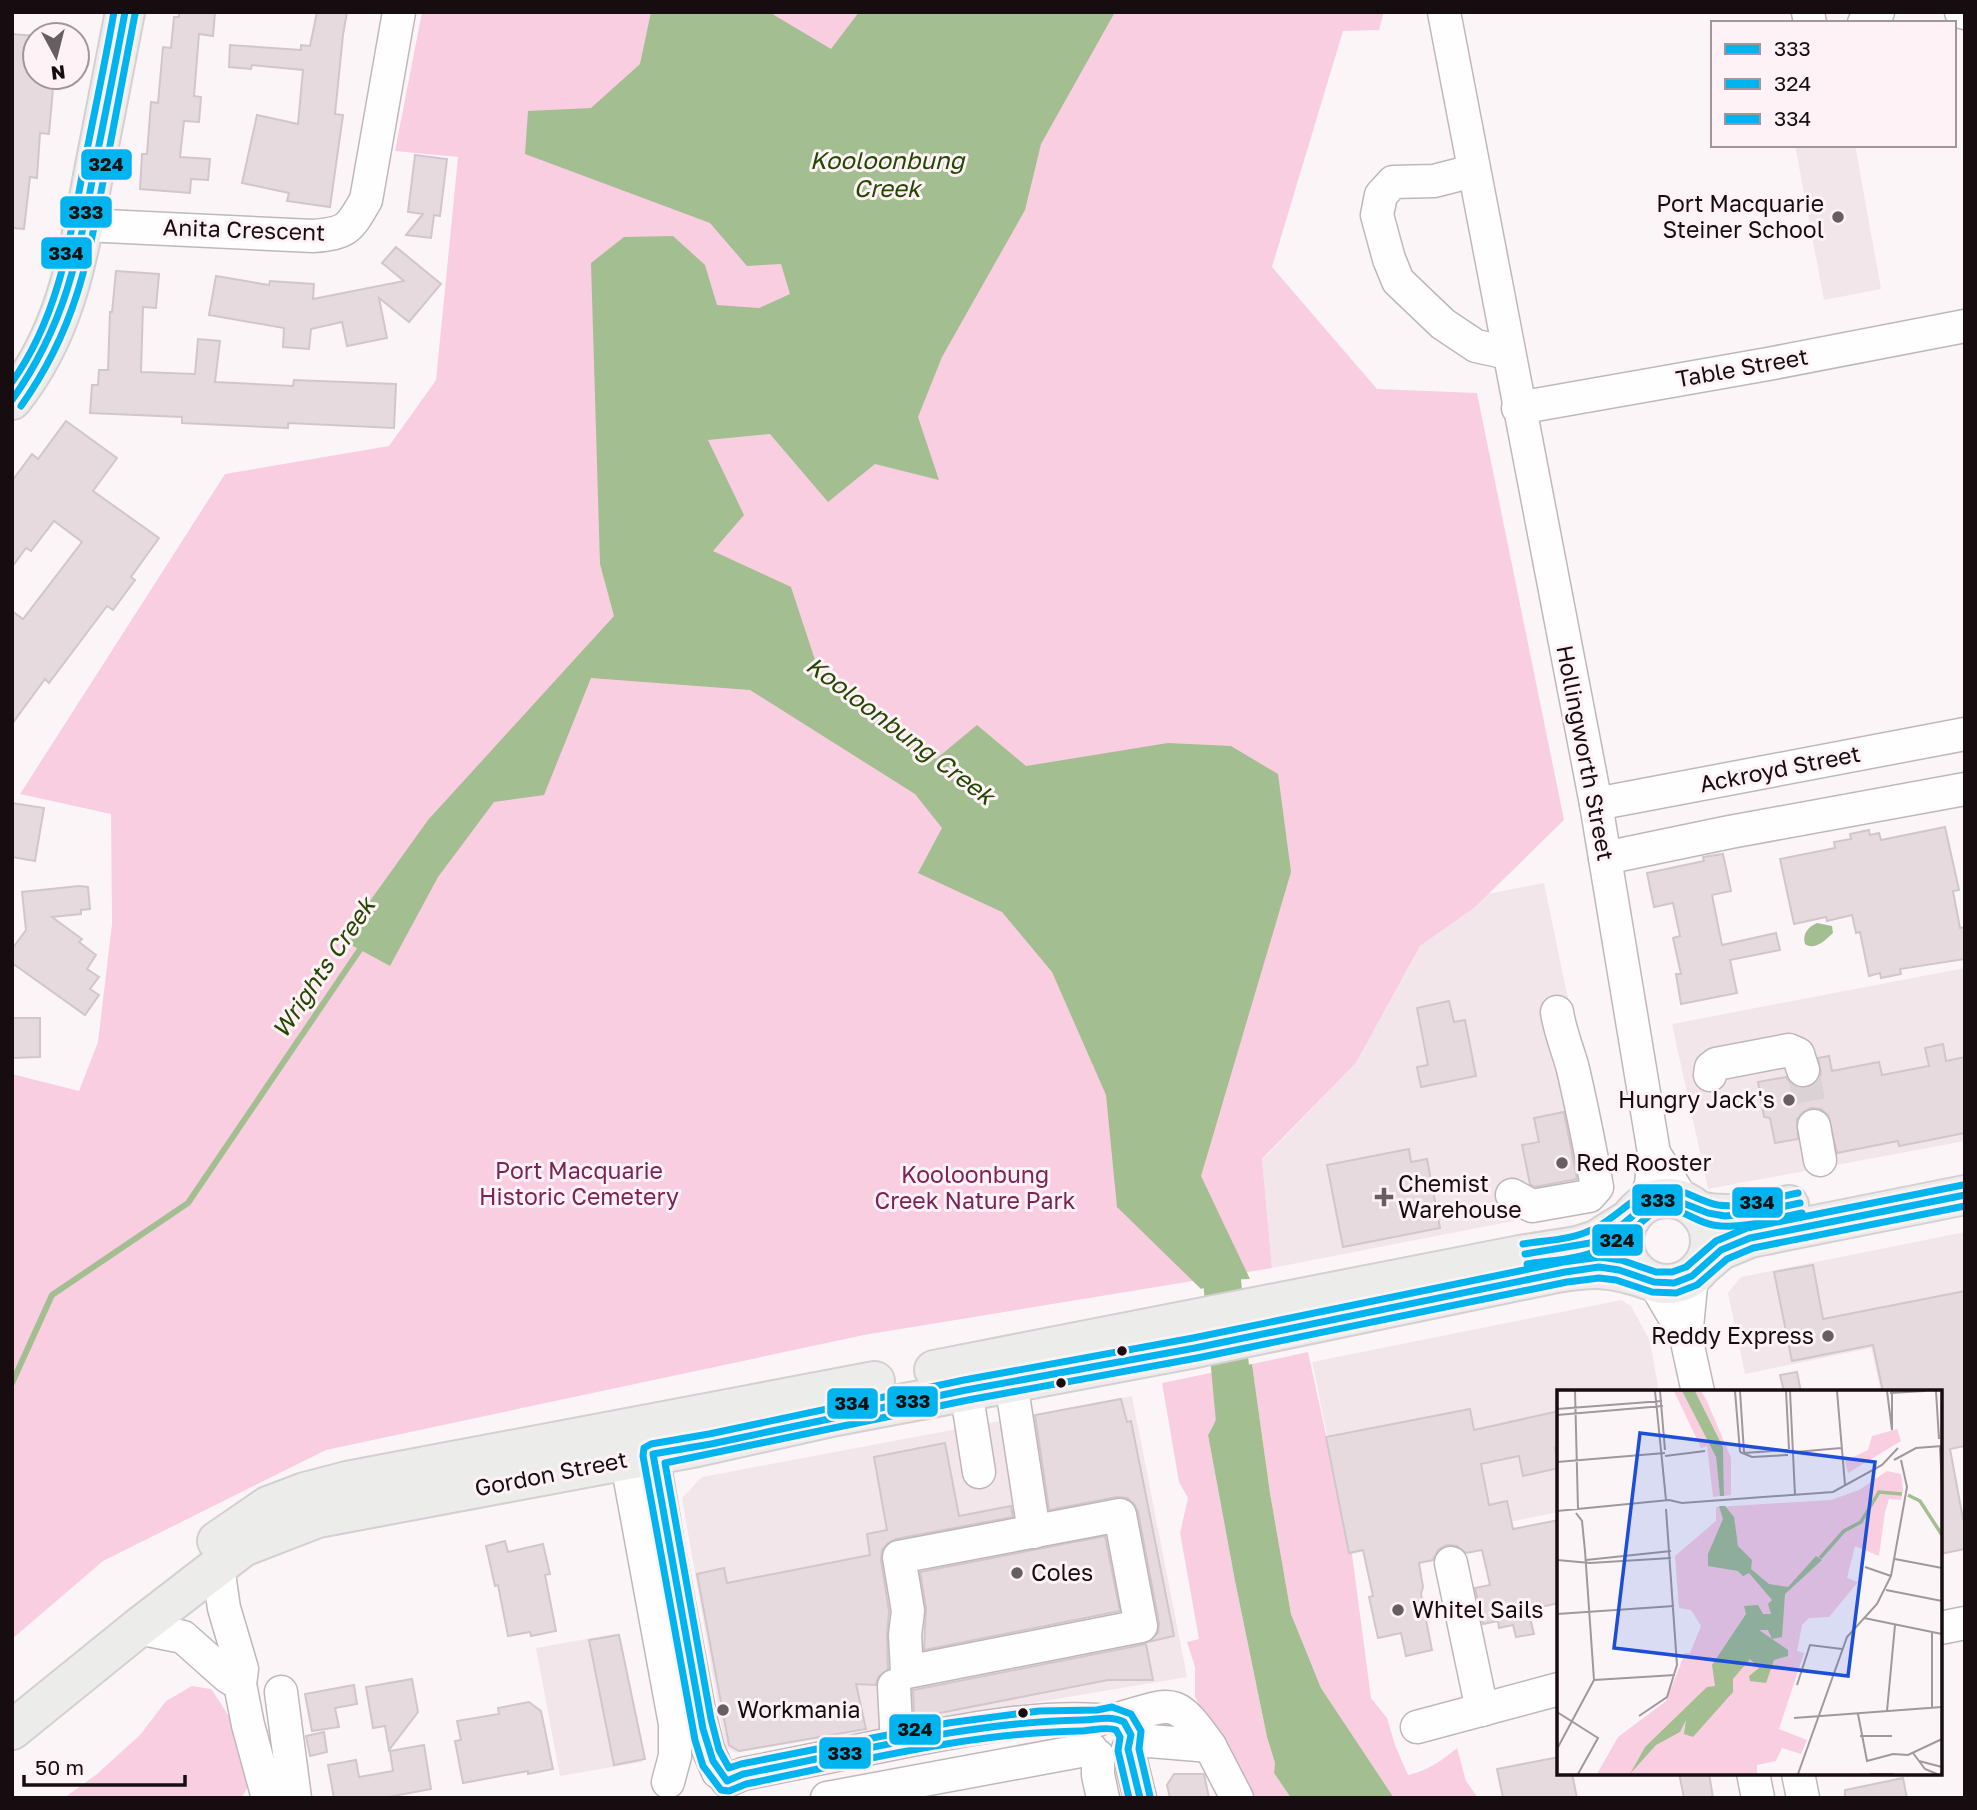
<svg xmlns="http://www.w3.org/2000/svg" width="1977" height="1810" font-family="'Golos Text',sans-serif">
  <rect width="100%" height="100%" fill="#fcf5f8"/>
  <!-- built -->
  <g fill="#f2e6eb">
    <polygon points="1795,145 1855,145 1881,289 1824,300"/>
    <polygon points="1544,883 1608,1192 1600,1204 1272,1268 1262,1160 1356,1063 1420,946 1474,908 1487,894"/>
    <polygon points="1965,968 1965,1141 1708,1189 1672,1024"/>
    <polygon points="1965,1232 1965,1400 1940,1392 1881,1392 1871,1348 1745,1374 1728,1293 1741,1277"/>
    <polygon points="1621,1300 1631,1306 1650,1341 1659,1392 1559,1392 1559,1512 1352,1554 1312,1362"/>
    <polygon points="1132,1396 1187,1677 735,1753 725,1746 682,1498 702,1477"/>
    <polygon points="619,1633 642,1762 560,1776 536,1648"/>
  </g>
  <!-- green -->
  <g fill="#facee1">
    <polygon points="422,12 1384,12 1379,30 1343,31 1272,267 1377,389 1477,393 1564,820 1474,908 1420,946 1356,1063 1262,1159 1272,1268 864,1335 326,1450 103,1561 12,1639 12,1074 79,1091 98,1042 112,924 111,814 20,794 225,474 389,446 436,380 458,157 395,151"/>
    <path d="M1308,1352L1352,1554L1371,1698L1387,1718L1395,1745L1408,1775C1429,1770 1441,1761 1457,1748L1466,1781L1478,1798H1394L1321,1688L1291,1614L1270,1493L1252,1364Z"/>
    <path d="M1215,1372C1222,1397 1222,1413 1208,1435L1235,1581L1267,1737L1275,1763L1274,1773L1291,1798H1252L1195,1697V1667L1187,1642L1199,1639L1180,1533L1188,1498L1179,1482L1162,1383Z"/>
    <path d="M192,1686L211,1689C227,1711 253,1755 249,1783C248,1788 244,1793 241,1798H64L97,1774L140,1735L166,1701Z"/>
  </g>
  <!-- water -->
  <g fill="#a3be91">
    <polygon points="651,12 769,12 831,49 859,12 1115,12 1041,144 1025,210 942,357 918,417 939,480 875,464 828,502 770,434 708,440 744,515 713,551 791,587 818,669 936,759 977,725 1026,766 1168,743 1231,746 1278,774 1291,872 1201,1176 1250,1279 1222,1280 1201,1289 1117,1207 1106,1095 1052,972 1002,912 918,873 942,828 915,794 750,690 591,678 544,795 494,802 438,877 390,966 342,940 428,820 614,616 600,564 591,263 624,237 673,236 705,265 717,305 759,308 790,294 781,264 747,266 710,223 525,154 528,111 591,108 640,64"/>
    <path d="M1817,923L1832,926L1833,933C1826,940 1814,951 1805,944C1802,934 1808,927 1817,923Z"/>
    <path d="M1252,1364L1270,1493L1291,1614L1321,1688L1394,1798H1291L1274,1773L1275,1763L1267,1737L1235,1581L1208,1435C1222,1413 1222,1396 1215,1372Z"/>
  </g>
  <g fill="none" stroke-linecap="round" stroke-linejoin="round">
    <!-- stream -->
    <polyline stroke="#a3be91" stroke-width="6" points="12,1383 52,1295 188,1203 363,945"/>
    <!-- river -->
    <polyline stroke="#a3be91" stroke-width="38" points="1222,1280 1235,1421"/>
  </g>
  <!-- building -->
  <g fill="#e6dadf" stroke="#d1c7cb" stroke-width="2">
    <polygon points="179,12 215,12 213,36 199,34 194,96 201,97 199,122 184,121 180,157 210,159 208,180 191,179 190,193 140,189 142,154 147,154 151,102 158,103 163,47 171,48 174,17 179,17"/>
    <polygon points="317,12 347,12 343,35 335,114 343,115 330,207 287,201 289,193 242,183 257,115 298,124 303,70 252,65 251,69 229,67 230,45 301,50 301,45 310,46"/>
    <polygon points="12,34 35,36 35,77 50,77 50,88 53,88 49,134 40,133 37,178 30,177 24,229 12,228"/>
    <polygon points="415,155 447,159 440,216 434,215 431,238 406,235 423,214 408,212"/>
    <polygon points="396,247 441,284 409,322 379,298 387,338 347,346 342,322 311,329 309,349 283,347 284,328 209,315 216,276 269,285 270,281 314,284 313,299 404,281 382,263"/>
    <polygon points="116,271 159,274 156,308 143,307 141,372 195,374 198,339 220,341 215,382 293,386 294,380 396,384 394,428 288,423 288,428 182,423 182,417 90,413 92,385 98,385 99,370 108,370 110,312 112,312"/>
    <polygon points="66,421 117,458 93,491 159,538 131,577 135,580 113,610 107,606 49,683 45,679 12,724 12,611 23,619 82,542 54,521 31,551 26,548 12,567 12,481 32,454 38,459"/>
    <polygon points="12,803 44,808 35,861 12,857"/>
    <polygon points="1945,827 1959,890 1953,891 1960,928 1965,927 1965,959 1900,969 1901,974 1881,978 1880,973 1869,976 1860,932 1856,933 1852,915 1827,921 1826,917 1794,924 1780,859 1835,848 1834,842 1851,839 1850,834 1869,830 1870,835 1879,833 1881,840"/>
    <polygon points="1723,854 1731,891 1712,895 1722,945 1776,933 1780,950 1730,960 1737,993 1681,1004 1676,974 1681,974 1673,938 1680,936 1673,903 1654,907 1647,873 1704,861 1703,857"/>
    <polygon points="79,886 88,887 90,909 81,910 81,914 52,917 82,939 79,942 96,955 87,969 99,977 90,989 99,995 85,1015 12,963 12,949 26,930 22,892"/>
    <polygon points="1449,1001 1454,1022 1465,1020 1476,1076 1421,1087 1417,1067 1428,1065 1417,1008"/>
    <polygon points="12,1018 40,1018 40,1057 12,1058"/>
    <polygon points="1943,1044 1946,1061 1965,1057 1965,1133 1899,1146 1898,1141 1837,1153 1828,1115 1821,1109 1811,1108 1803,1112 1797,1119 1798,1139 1775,1143 1770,1118 1764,1117 1758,1082 1786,1077 1791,1084 1798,1088 1809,1087 1816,1083 1821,1075 1818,1058 1829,1056 1832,1071 1879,1062 1882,1075 1929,1066 1925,1048"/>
    <polygon points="1564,1112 1577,1179 1535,1187 1530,1184 1522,1145 1539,1142 1534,1118"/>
    <polygon points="1409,1149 1411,1162 1427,1159 1440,1228 1343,1247 1327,1165"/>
    <polygon points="1813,1265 1823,1319 1965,1291 1965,1446 1950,1449 1963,1519 1965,1519 1965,1549 1940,1554 1940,1392 1883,1392 1873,1345 1792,1361 1774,1272"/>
    <polygon points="1797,1372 1801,1392 1784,1392 1780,1375"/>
    <polygon points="1121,1399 1127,1422 1131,1421 1174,1636 1148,1642 1158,1633 1159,1623 1138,1512 1134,1504 1127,1498 1117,1497 1049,1510 1035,1415"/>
    <polygon points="1470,1409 1474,1430 1559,1411 1559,1448 1555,1448 1559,1468 1523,1476 1519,1456 1481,1464 1489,1505 1507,1501 1513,1529 1559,1520 1559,1603 1528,1610 1534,1634 1516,1637 1513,1625 1499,1628 1498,1621 1483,1624 1475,1588 1490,1585 1482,1550 1466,1553 1457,1546 1447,1545 1438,1550 1433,1560 1419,1563 1423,1587 1421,1594 1432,1650 1406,1656 1401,1633 1378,1638 1369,1597 1373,1596 1363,1550 1349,1553 1326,1437"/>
    <polygon points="945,1443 959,1516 1011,1506 1013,1517 896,1539 888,1543 882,1550 881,1560 889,1611 887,1636 888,1669 878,1677 876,1685 856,1684 866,1729 739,1751 729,1745 697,1574 724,1568 727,1583 870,1555 867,1534 887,1530 874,1457"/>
    <polygon points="1105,1536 1120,1611 924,1650 926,1608 920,1572"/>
    <polygon points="505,1541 508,1552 543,1544 550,1574 545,1575 556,1631 531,1636 530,1632 508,1636 498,1585 495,1586 486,1546"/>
    <polygon points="619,1635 645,1759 614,1765 589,1640"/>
    <polygon points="1146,1644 1153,1680 1108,1680 914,1718 913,1690"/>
    <polygon points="412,1679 418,1712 389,1750 385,1726 373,1728 366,1687"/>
    <polygon points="354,1685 357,1704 335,1708 339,1727 312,1731 305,1694"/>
    <polygon points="529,1702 541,1711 553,1769 528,1774 528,1771 463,1783 455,1741 461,1740 457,1721 499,1714 498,1708"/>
    <polygon points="324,1732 327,1752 310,1756 306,1736"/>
    <polygon points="424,1745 431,1789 383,1798 334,1798 328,1765 356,1760 359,1777 393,1771 390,1751"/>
    <polygon points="1559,1757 1559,1773 1572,1773 1577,1798 1503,1798 1497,1769"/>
    <polygon points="1679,1773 1709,1773 1713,1798 1684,1798"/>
    <polygon points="1174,1774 1204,1774 1209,1798 1170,1798 1167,1785"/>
    <polygon points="1903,1778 1907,1798 1845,1798 1845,1790"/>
  </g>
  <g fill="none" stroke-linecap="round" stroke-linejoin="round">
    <!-- minor-tunnel -->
    <polyline stroke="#dad2d5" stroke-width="32" stroke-dasharray="32 16" stroke-linecap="butt" points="1803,1070 1814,1126"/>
    <!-- minor casing -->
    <g stroke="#c0b7bb" stroke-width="35">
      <g id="minor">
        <polyline points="1444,12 1596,804 1654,1153 1651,1185 1642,1206"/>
        <polyline points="1808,12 1810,23"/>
        <polyline points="1961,12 1965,13"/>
        <polyline points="1864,23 1878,12"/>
        <polyline points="1473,171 1434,181 1393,182 1381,195 1377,215 1389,259 1398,281 1443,324 1476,346 1508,353"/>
        <path d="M84,225L313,236C348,233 349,229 366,200L399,12"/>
        <polyline points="1518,408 1768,364 1965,326"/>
        <polyline points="1596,804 1965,734"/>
        <polyline points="1605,858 1730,832 1965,789"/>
        <polyline points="1710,1075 1711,1068 1716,1064 1789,1050 1798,1054 1803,1070"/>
        <polyline points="1814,1126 1820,1160"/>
        <polyline points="1654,1153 1683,1201"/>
        <path d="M1512,1195L1532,1206L1589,1196L1597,1187C1590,1147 1582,1108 1573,1069C1568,1050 1560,1032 1557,1012"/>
        <polyline points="1692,1276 1686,1337 1698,1392"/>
        <polyline points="1654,1282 1686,1337"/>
        <polyline points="1011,1382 1034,1532"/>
        <polyline points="966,1390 979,1472"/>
        <polyline points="649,1431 669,1551 701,1721 708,1749 718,1772"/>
        <polyline points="622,1436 675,1724 675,1756 668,1782"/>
        <polygon points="1120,1515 1141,1626 907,1672 905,1635 908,1611 899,1557"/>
        <polyline points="1451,1563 1482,1710"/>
        <polyline points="218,1567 224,1608 242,1669 240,1684 248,1725 268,1798"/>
        <polyline points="138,1628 183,1637 228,1677 240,1684"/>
        <polyline points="1940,1628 1965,1623"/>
        <polyline points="894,1686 896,1726 899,1742"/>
        <polyline points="281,1692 295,1798"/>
        <path d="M1118,1719C1175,1702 1175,1697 1210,1746L1150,1741L1131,1742"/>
        <polyline points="1417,1727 1559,1689"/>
        <polyline points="1210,1746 1237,1798"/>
        <polyline points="1128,1749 1140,1798"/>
        <polyline points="1098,1756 1098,1775 1103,1798"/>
        <polyline points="1753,1773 1758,1798"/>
        <polyline points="1798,1773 1803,1798"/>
        <path d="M727,1781L743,1774C798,1763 852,1752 906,1741C969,1729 1034,1716 1098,1720"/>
        <polyline points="827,1798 1091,1749"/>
      </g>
    </g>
    <!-- major casing -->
    <g stroke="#d4cfd2" stroke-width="42">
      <g id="major">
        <path d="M12,400C67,331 78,255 94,171C104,118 115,65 125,12"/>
        <circle cx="1667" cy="1241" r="43"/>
        <path d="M1698,1211C1729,1218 1758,1212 1789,1205"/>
        <polyline points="1701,1267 1721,1250 1750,1238 1965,1195"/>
        <polyline points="934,1370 1520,1255 1577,1246 1596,1240 1631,1218"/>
        <polyline points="217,1541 268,1506 305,1492 347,1481 875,1381"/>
        <path d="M12,1730L138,1628L243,1547L318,1518L697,1447L836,1416L1195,1348L1557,1273C1594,1267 1610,1267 1646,1279"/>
      </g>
    </g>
    <!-- minor -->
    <use href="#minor" stroke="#fffefe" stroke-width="32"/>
    <!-- major -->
    <use href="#major" stroke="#ecedea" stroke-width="38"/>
    <!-- bus-1 casing -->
    <g stroke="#fff2f7" stroke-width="12">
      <g id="bus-1">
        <path d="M12,400C68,321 79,251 96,160C106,110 116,61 125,12"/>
        <polyline points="1525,1254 1590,1243 1623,1224 1647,1204 1660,1199 1675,1200 1708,1213 1725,1216 1747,1214 1800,1203"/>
        <path d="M1140,1798L1128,1749L1131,1735L1124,1722C1110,1715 1097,1720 1082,1720C968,1722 855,1752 743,1774L727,1781L713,1761L703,1729L653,1454L711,1444L966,1390L1195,1348L1565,1272L1599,1267L1619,1270L1654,1282L1674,1283L1692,1276L1721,1250L1750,1238L1965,1195"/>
      </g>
    </g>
    <!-- bus-2 casing -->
    <g stroke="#fff2f7" stroke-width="12">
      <g id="bus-2">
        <path d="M21,406C78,326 89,255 107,161C116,112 126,63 135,14"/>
        <path d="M1527,1264C1553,1260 1580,1260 1605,1247C1615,1242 1627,1235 1636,1227C1644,1221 1651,1211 1662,1209C1680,1207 1696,1222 1713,1225C1742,1230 1773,1219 1802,1213"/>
        <polyline points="1150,1796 1139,1749 1141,1731 1131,1714 1112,1707 1097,1710 1039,1711 948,1723 741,1764 729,1768 719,1750 711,1719 665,1463 968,1400 1197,1358 1567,1282 1599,1278 1616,1280 1652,1292 1676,1293 1697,1285 1727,1259 1753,1248 1965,1206"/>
      </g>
    </g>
    <!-- bus-3 casing -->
    <g stroke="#fff2f7" stroke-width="12">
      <g id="bus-3">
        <path d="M12,382C58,318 70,240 84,165C94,114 105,63 114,12"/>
        <path d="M1523,1244C1548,1240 1575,1240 1597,1227C1615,1218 1638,1193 1656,1189C1679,1184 1696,1201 1718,1205C1744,1209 1772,1198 1798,1193"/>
        <path d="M1129,1798L1118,1751L1120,1737L1116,1730C1106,1726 1091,1731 1079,1731C967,1733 856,1762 746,1784L729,1791L721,1790L703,1766L695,1740L643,1456L644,1448L651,1444L709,1434L964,1380L1193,1338L1563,1262L1600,1257L1621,1260L1656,1272H1672L1686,1267L1716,1241L1747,1228L1963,1185"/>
      </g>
    </g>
    <!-- bus-1 -->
    <use href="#bus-1" stroke="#00b5ef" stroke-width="7"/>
    <!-- bus-2 -->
    <use href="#bus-2" stroke="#00b5ef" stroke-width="7"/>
    <!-- bus-3 -->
    <use href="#bus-3" stroke="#00b5ef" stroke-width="7"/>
  </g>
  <!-- markers -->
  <g fill="#675e62" stroke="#fff2f7" stroke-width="2.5">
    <circle cx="1838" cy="217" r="7"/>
    <circle cx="1789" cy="1100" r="7"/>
    <circle cx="1562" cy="1163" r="7"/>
    <path d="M1380.5 1186.5h7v7h7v7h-7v7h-7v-7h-7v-7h7z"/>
    <circle cx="1828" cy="1336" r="7"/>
    <circle cx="1017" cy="1573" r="7"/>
    <circle cx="1398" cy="1610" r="7"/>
    <circle cx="723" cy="1710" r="7"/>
  </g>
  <g fill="#170d11" stroke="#fff2f7" stroke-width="2.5">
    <circle cx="1122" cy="1351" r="6"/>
    <circle cx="1061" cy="1383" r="6"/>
    <circle cx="1023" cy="1713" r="6"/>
  </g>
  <g text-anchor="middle" stroke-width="6" stroke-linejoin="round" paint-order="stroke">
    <!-- poi labels -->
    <g font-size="23" fill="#170d11" stroke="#fff2f7" text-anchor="start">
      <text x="1824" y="212" text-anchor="end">Port Macquarie<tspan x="1824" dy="26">Steiner School</tspan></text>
      <text x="1775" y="1108" text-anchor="end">Hungry Jack's</text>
      <text x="1576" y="1171">Red Rooster</text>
      <text x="1398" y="1192">Chemist<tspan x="1398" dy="26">Warehouse</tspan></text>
      <text x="1814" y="1344" text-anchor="end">Reddy Express</text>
      <text x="1031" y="1581">Coles</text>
      <text x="1412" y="1618">Whitel Sails</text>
      <text x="737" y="1718">Workmania</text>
    </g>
    <!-- street labels -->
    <g font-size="23" fill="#170d11" stroke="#fff2f7">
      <text transform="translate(244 230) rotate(2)" y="8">Anita Crescent</text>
      <text transform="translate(1742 368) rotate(-10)" y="8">Table Street</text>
      <text transform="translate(1585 753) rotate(79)" y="8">Hollingworth Street</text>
      <text transform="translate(1780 769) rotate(-11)" y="8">Ackroyd Street</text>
      <text transform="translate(551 1474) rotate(-11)" y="8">Gordon Street</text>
    </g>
    <!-- park labels -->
    <g font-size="23" fill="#7c2353" stroke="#fff2f7">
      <text x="579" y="1179">Port Macquarie<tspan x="579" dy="26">Historic Cemetery</tspan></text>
      <text x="975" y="1183">Kooloonbung<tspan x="975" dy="26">Creek Nature Park</tspan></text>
    </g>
    <!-- water labels -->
    <g font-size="24" font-style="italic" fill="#224800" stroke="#fff2f7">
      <text x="887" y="169">Kooloonbung<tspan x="887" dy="28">Creek</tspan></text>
      <text transform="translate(900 731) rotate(37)" y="8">Kooloonbung Creek</text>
      <text transform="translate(324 968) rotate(-56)" y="8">Wrights Creek</text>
    </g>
  </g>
  <!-- overview -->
  <g transform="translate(1557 1390)">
    <rect width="385" height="385" fill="#fcf5f8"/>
    <path d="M117,1H125L159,67L163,106L156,107L150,56L144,58ZM138,1H144L149,9L174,68V105L167,106L166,57ZM340,39L344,51L291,83L288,71L311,60L315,46ZM330,81L344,84L346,100L344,110L332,109L328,122L322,166L298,156L290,188L301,192L272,227L252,228L245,235L240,261L247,263L222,339L250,350L244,364L225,358L219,371L200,375V384H40L61,347L109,311L128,263H133L144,236L134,220L122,218L118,166L159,131V117L274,110L302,100Z" fill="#facee1"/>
    <path d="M125,1H138L166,57L167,106H163L159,67ZM162,116H168L177,127L181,156L195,170L194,179L212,194L231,197L259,166L265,170L228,204L225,247L215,249L211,240H202L231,260V266L217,270L209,293L193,291L192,286L202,278L193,269L176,289V302L136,347L127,344L129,330L123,342L99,355L73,384L88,357L150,297L158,296L155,275L189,224L187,216L201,215L206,224H214L211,214L215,210L192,183L186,186L181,181L151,176V164L166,129Z" fill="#a3be91"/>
    <path fill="none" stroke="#a3be91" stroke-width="3.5" d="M351,105L363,111L385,145M263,168L287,141L304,132L322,102L345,104"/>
    <path fill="none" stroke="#a0989c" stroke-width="2" d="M18,1L21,119M98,1L109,110M103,1L108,60M178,1L183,62M183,1L187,62M229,1L232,59M233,1L238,105M280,1L288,95M330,1L335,40V1M379,1L382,49M333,3L368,1M0,19L105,11M0,25L106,16M383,57L385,97M183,62L195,67L231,65M239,62L284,58M187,63L231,60M108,66L148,61M337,70L359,58L385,56M0,72L108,63M0,121L112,110L125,113L276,102L325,75L341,58M338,169L385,178M0,170L33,173L114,168M29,170L114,161M308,177L334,186M329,200L385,211M0,224L117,216M307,228L385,244M375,242V318M37,290L118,285M240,295L253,255L285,259M330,321L338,235M0,322L41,348L21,384M301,324L310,371L336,364L351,365L385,349M82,326L110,307L120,275L109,119M237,328L385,317M303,346H335M0,359L37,290L28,161L25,131L19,123M356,363L368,379L380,384M362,371L385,377M241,384L290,247L320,214L334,186L350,97L344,70M313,384H337"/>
    <path fill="#1d4ed8" fill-opacity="0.15" stroke="#1d4ed8" stroke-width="3.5" d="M83,43L318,72L291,286L57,258Z"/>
    <rect width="385" height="385" fill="none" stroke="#170d11" stroke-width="3.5"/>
  </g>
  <g stroke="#fff2f7" stroke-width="2.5">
    <rect x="80" y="148" width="53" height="33" rx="7" fill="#00b5ef"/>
    <rect x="59" y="195" width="54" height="34" rx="7" fill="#00b5ef"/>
    <rect x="40" y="236" width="53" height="34" rx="7" fill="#00b5ef"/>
    <rect x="1631" y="1183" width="53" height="34" rx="7" fill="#00b5ef"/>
    <rect x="1731" y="1186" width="53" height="33" rx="7" fill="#00b5ef"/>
    <rect x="1591" y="1223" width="53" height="34" rx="7" fill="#00b5ef"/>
    <rect x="886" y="1385" width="53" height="33" rx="7" fill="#00b5ef"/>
    <rect x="826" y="1387" width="53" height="33" rx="7" fill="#00b5ef"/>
    <rect x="888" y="1713" width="54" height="33" rx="7" fill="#00b5ef"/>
    <rect x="818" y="1736" width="54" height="34" rx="7" fill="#00b5ef"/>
  </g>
  <g font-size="19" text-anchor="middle" font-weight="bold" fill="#111">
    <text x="106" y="171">324</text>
    <text x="86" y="219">333</text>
    <text x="66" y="260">334</text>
    <text x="1658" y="1207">333</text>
    <text x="1757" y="1209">334</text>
    <text x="1617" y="1247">324</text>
    <text x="913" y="1408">333</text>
    <text x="852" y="1410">334</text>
    <text x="915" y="1736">324</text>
    <text x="845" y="1760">333</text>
  </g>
  <!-- border -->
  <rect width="1977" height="1810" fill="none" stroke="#170d11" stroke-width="28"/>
  <!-- legend -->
  <rect x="1711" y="21" width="245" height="126" fill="#fff2f7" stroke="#a2969b" stroke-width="2"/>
  <rect x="1725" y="44" width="35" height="10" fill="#00b5ef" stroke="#a2969b" stroke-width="2"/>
  <text x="1774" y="56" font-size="21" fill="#170d11">333</text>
  <rect x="1725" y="79" width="35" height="10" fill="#00b5ef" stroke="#a2969b" stroke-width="2"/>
  <text x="1774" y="91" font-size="21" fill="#170d11">324</text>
  <rect x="1725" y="114" width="35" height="10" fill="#00b5ef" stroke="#a2969b" stroke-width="2"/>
  <text x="1774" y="126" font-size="21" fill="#170d11">334</text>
  <!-- north arrow -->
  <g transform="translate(56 56) rotate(173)"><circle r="33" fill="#fff2f7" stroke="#a2969b" stroke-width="2"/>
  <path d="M0-5L12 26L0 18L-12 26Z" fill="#675e62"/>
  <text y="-10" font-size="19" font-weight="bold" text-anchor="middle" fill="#170d11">N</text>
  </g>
  <!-- scale -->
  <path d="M24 1775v10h161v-10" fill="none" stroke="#170d11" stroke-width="3.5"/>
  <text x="35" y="1775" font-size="21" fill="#170d11" stroke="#fff2f7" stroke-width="5" paint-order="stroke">50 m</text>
</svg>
